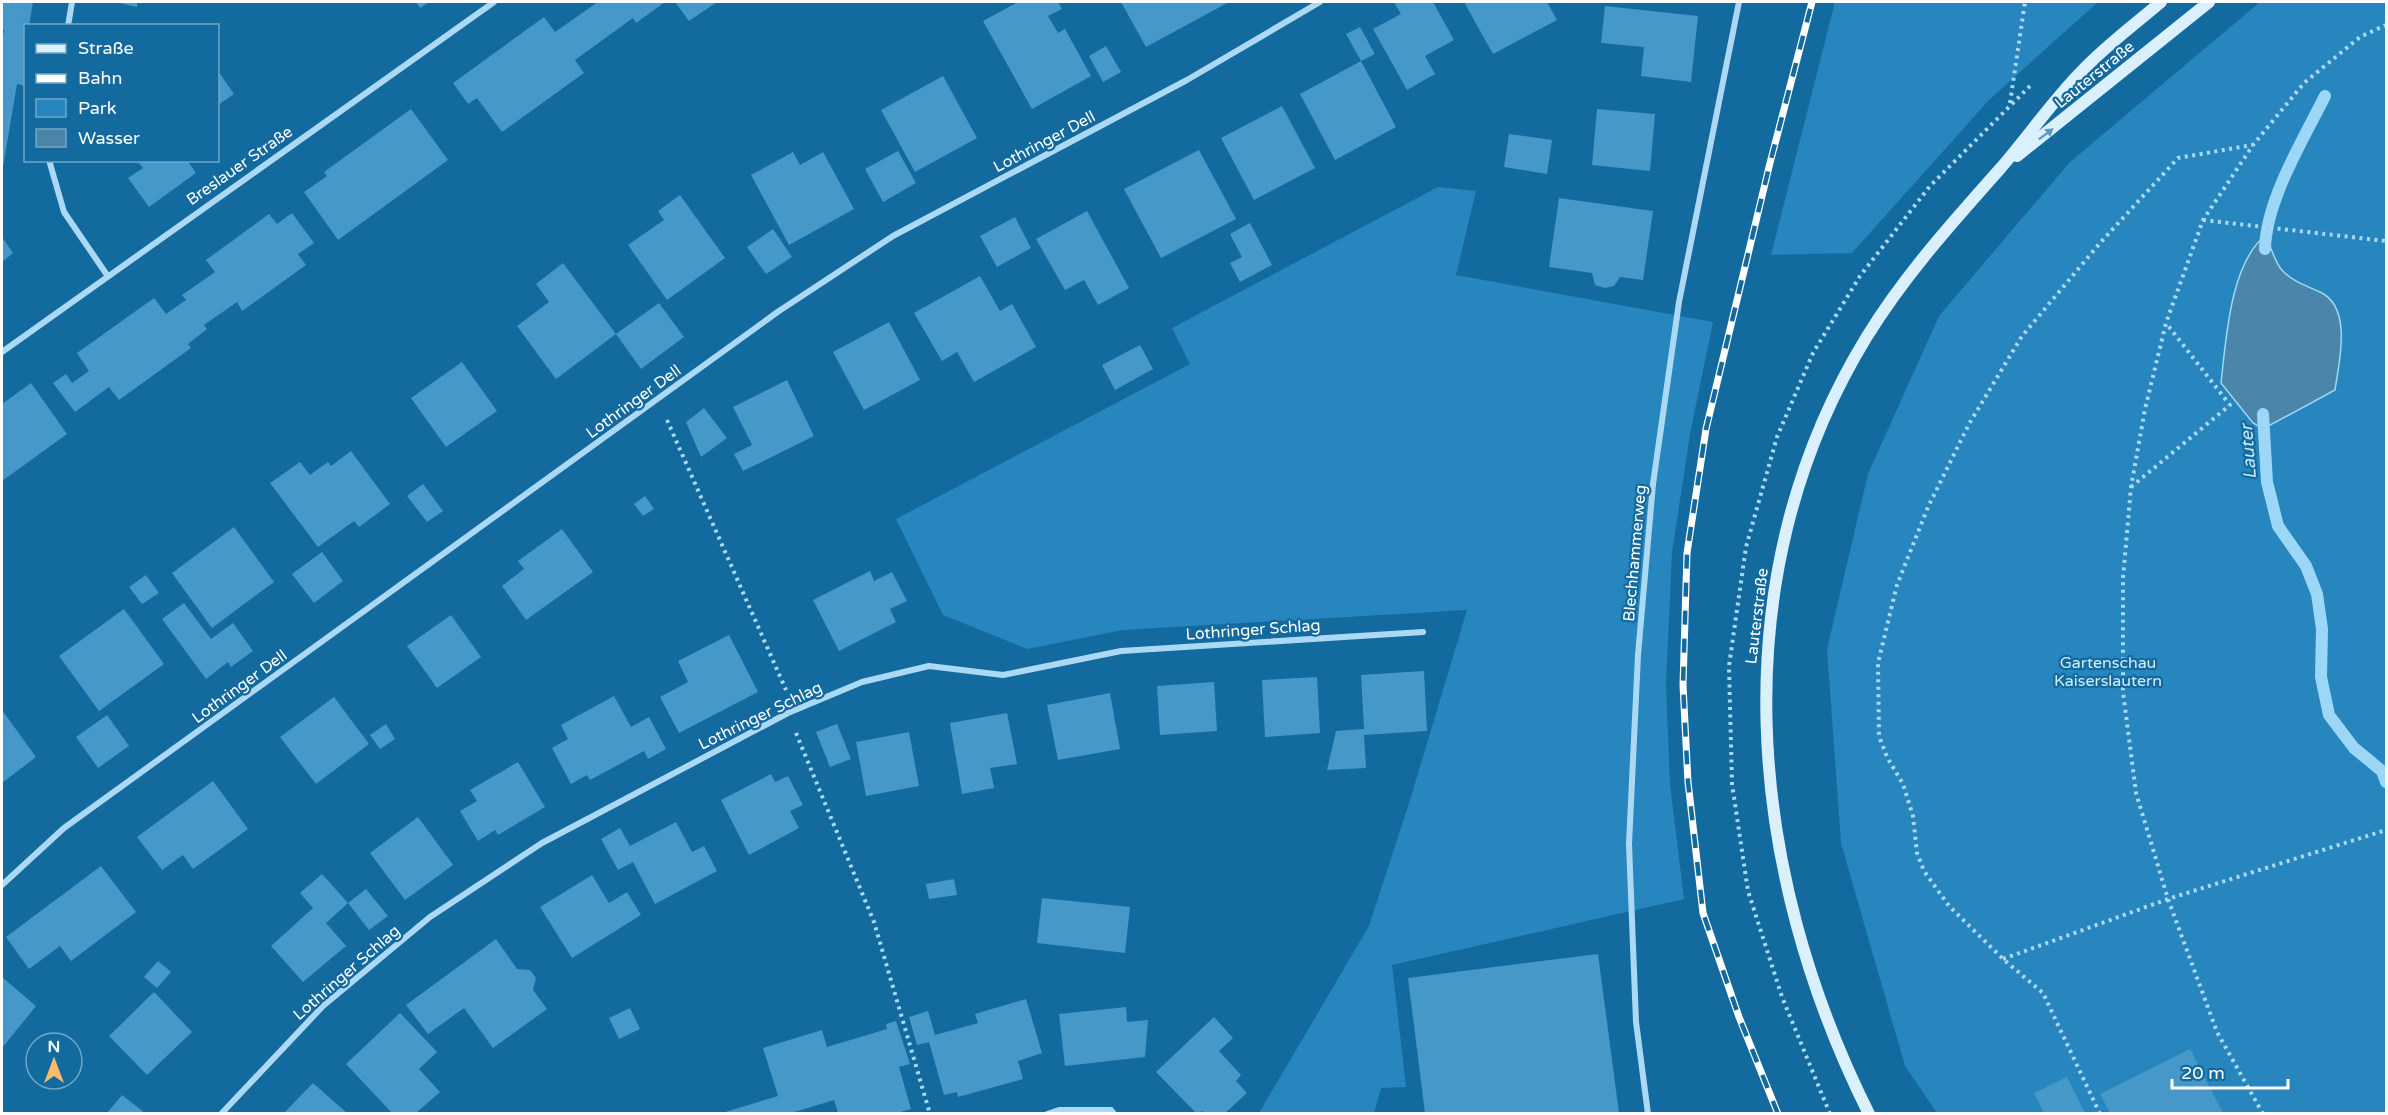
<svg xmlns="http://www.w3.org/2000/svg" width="2388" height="1115" font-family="'Varela Round',sans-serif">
  <rect width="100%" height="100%" fill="#136a9f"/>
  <!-- green -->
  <g fill="#2686bd">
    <polygon points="1835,2 2098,2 1989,100 1852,253 1771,255"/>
    <polygon points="2260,2 2386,2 2386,1113 1937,1113 1905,1066 1841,843 1827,649 1868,474 1939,316 2070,162"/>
    <polygon points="1438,187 1476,191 1456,275 1713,322 1690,434 1672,553 1666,684 1670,784 1684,899 1392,965 1406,1087 1381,1088 1374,1113 1259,1113 1369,926 1410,800 1467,610 1123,630 1027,649 943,615 896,519 1190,364 1172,328"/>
  </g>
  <!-- water -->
  <path fill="#4b86aa" stroke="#9dd7f7" stroke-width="1.5" d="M2266,235C2270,245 2274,260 2281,269C2291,281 2307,286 2320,292C2353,307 2339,363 2335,390L2263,429L2253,423L2221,383C2226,340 2230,263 2266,235Z"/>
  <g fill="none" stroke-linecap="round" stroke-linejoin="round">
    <!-- stream -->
    <g stroke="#9dd7f7" stroke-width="12">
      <path d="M2265,249C2266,200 2303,140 2325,96"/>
      <polyline points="2263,414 2267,482 2278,526 2306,566 2317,594 2322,629 2321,677 2329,715 2354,748 2382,771 2386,782"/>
    </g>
  </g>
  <!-- building -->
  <g fill="#4598c8">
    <polygon points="2,2 33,2 29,26 26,26 26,86 17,84 3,167 2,42 4,30 2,29"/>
    <polygon points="115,2 138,2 137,7"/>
    <polygon points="416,2 429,2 420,8"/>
    <polygon points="598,2 665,2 636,23 633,18 575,60 584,73 502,132 477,98 468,104 453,83 544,17 555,32"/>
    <polygon points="675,2 717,2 689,21"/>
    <polygon points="1018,2 1058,2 1062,9 1048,16 1058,33 1065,29 1091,76 1032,109 983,21"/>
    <polygon points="1121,2 1229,2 1146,47"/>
    <polygon points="1394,2 1433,2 1454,40 1425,56 1435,74 1407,90 1373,29 1401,14"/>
    <polygon points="1464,2 1547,2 1557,20 1493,54"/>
    <polygon points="1605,6 1698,16 1691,82 1641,76 1644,47 1601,43"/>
    <polygon points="1360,27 1375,54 1361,61 1396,127 1335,160 1300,94 1361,61 1346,34"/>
    <polygon points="1106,46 1121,72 1103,82 1089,56"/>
    <polygon points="218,71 234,94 218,105"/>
    <polygon points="943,76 977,138 915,172 881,110"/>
    <polygon points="1282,106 1315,168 1254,200 1221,138"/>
    <polygon points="411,109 448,160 338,240 304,192 327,176 324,172"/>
    <polygon points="1597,109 1655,114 1650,171 1592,165"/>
    <polygon points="1509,134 1552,140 1547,174 1504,167"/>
    <polygon points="1199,150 1236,219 1161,258 1124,189"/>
    <polygon points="898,151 916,183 883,202 865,169"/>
    <polygon points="793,152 800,165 823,152 854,209 789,245 751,175"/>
    <polygon points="141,160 187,160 196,173 149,207 128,178 143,168 138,162"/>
    <polygon points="680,195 725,258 667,300 628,245 664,220 658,211"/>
    <polygon points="1559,198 1653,211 1643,280 1620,277 1614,286 1605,288 1595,285 1592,273 1549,267"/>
    <polygon points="1087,211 1129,288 1098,305 1084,280 1065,290 1036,239"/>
    <polygon points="292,213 314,243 298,254 306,265 242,311 237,302 204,325 207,329 188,344 191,348 119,400 109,387 75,412 53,383 66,374 72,383 89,371 77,353 154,298 166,314 186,300 182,295 215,272 206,260 269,214 277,224"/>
    <polygon points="1015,217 1031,248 997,267 980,236"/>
    <polygon points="1250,223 1272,265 1240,282 1230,263 1242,257 1230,234"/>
    <polygon points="773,229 792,257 766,274 747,247"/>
    <polygon points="2,237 13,253 2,262"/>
    <polygon points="563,263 616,334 556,379 517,326 549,302 536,284"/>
    <polygon points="980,276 1000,311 1012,304 1036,347 974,382 957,352 942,361 914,313"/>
    <polygon points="659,303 684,337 641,369 616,334"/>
    <polygon points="889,322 920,380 864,410 833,352"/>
    <polygon points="1140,345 1153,369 1115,390 1102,365"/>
    <polygon points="462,362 497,411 446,447 411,398"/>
    <polygon points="787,380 814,436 743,471 734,454 752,445 733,407"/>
    <polygon points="31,383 67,434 2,481 2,404"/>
    <polygon points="704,408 727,438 701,457 686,422"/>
    <polygon points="351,451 390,504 359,527 354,521 318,547 270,483 300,462 310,475 328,462 331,466"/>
    <polygon points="423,484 443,511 427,522 407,496"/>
    <polygon points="645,496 654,509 643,516 634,504"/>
    <polygon points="234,527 274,582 212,628 172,573"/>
    <polygon points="562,529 593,572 526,620 502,586 524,569 518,561"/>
    <polygon points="322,552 343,581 314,603 292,574"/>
    <polygon points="870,571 874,581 892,572 907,601 890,609 896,622 839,651 813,600"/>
    <polygon points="146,575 159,593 142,604 129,587"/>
    <polygon points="184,603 211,639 233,623 253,651 231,667 228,662 206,679 162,619"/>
    <polygon points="124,609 164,664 99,711 59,656"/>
    <polygon points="451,615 481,657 437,688 407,646"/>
    <polygon points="729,635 758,692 679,733 660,697 688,682 678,661"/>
    <polygon points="1424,671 1427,731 1364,735 1366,768 1327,770 1336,731 1364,729 1361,675"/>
    <polygon points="1317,677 1320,733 1265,737 1262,680"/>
    <polygon points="1214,682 1217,731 1160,735 1157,686"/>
    <polygon points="1110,693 1120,749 1058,760 1047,705"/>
    <polygon points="614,696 631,727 649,717 666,749 648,759 644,751 590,780 587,775 571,784 552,748 568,739 561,725"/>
    <polygon points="334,697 369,744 316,784 280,737"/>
    <polygon points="2,710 36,757 2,783"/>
    <polygon points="1007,713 1017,764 990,768 994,788 962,794 950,723"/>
    <polygon points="107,715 129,746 98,768 76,737"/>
    <polygon points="386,724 395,739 380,749 370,735"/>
    <polygon points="837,724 851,759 830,767 816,732"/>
    <polygon points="909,732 919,786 866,796 856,742"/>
    <polygon points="518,762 545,807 498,835 495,830 478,841 460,811 477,801 470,790"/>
    <polygon points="771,774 775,782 788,776 803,805 790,811 799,828 749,855 721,800"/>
    <polygon points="213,781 248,829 193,869 183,855 162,870 137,837"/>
    <polygon points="418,817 453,865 405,900 370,853"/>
    <polygon points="676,822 692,852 704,846 717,871 655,904 633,862 618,870 601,839 620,828 630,846"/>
    <polygon points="101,866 136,912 71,961 60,946 29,969 6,937"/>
    <polygon points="322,874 348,903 326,923 346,946 303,982 271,946 313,908 300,893"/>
    <polygon points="592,875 609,903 627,892 641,915 572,958 540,907"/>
    <polygon points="954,879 957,895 929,899 926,884"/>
    <polygon points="366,889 388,916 369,930 348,903"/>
    <polygon points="1042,898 1130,907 1125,953 1037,943"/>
    <polygon points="496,939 517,969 530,970 536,978 533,990 547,1009 493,1048 464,1008 428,1034 406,1005"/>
    <polygon points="1598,954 1619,1113 1425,1113 1408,978"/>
    <polygon points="158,961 171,972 157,988 144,977"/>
    <polygon points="2,977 36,1006 2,1048"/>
    <polygon points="154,992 192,1032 147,1075 109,1036"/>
    <polygon points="1026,999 1042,1053 1018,1061 1023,1079 958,1097 957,1092 944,1095 929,1042 917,1045 909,1017 928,1011 935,1035 978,1023 975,1014"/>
    <polygon points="1126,1007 1127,1022 1148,1020 1145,1057 1065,1066 1059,1014"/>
    <polygon points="630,1008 640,1029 619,1039 609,1018"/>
    <polygon points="400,1013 437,1052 419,1069 440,1092 416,1113 392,1113 346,1064"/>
    <polygon points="1214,1017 1233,1038 1219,1051 1241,1075 1236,1081 1247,1093 1225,1113 1205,1113 1203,1111 1196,1113 1156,1072"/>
    <polygon points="896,1021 910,1064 899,1067 911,1109 897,1113 838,1113 834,1100 791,1113 722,1113 778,1096 763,1048 822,1030 827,1047 887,1029 886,1024"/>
    <polygon points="2190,1049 2223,1113 2110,1113 2100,1094"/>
    <polygon points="2067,1077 2085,1113 2044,1113 2034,1093"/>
    <polygon points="313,1083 347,1113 284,1113"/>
    <polygon points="122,1095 145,1113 107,1113"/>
  </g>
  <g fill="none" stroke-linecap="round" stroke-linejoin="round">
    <!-- path -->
    <g stroke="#abd9f4" stroke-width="4" stroke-dasharray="3 4.5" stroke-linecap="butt">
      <polyline points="2010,103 2025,2"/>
      <polyline points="2203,220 2386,241"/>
      <polyline points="667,420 786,690"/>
      <polyline points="2131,487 2230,405 2166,323"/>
      <polyline points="796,733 874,922 930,1114"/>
      <polyline points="2003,959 2168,899 2386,830"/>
      <polyline points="1830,1114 1782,997 1748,891 1732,784 1729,666 1746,547 1777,437 1813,353 1860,276 1930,186 2033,83"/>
      <polyline points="2100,1114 2043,993 2003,959 1949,906 1924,871 1917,853 1913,816 1903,784 1887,757 1879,736 1878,663 1897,585 1928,507 1969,424 2022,336 2100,243 2178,158 2252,145"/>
      <polyline points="2263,1114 2217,1032 2168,899 2136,793 2123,692 2123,578 2131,487 2145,409 2166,323 2203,220 2253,145 2304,83 2360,37 2386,25"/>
    </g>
    <!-- minor -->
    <g stroke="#abd9f4" stroke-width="6">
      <polyline points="68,26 72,2"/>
      <polyline points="49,160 64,212 107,275"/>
      <polyline points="2,352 494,2"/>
      <polyline points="2,885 64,828 779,311 893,236 1187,80 1320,2"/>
      <polyline points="221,1114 323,1006 430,917 542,843 788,713 862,682 929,666 1003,675 1121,651 1423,632"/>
      <polyline points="1047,1114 1059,1110 1111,1110 1114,1114"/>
      <polyline points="1648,1114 1636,1022 1629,844 1638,655 1653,484 1679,302 1739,2"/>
    </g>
    <!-- secondary -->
    <g stroke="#dbf0fd" stroke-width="12">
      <polyline points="2017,156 2209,2"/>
      <path d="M1869,1114C1747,870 1719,579 1866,338C1904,276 1951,224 1999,170C2027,138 2051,103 2080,73C2104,47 2134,25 2161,2"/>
    </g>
    <!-- rail casing -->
    <g stroke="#fff" stroke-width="7">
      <polyline id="rail" points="1778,1114 1739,1017 1703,913 1688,782 1683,685 1687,553 1706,429 1770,163 1812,2"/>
    </g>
    <!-- rail -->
    <use href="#rail" stroke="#136a9f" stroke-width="4.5" stroke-dasharray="14" stroke-linecap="butt"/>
  </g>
  <!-- one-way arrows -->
  <defs><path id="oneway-solid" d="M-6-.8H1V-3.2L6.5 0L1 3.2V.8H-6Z" transform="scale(1.5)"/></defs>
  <use fill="#5999c0" href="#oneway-solid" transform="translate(2046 134) rotate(-37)"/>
  <g text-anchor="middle" stroke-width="4.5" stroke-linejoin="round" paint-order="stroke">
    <!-- street labels -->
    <g font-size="16" fill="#fff" stroke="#136a9f">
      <text transform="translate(2094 74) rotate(-39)" y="6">Lauterstraße</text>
      <text transform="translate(1044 141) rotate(-28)" y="6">Lothringer Dell</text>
      <text transform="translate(239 165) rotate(-35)" y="6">Breslauer Straße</text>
      <text transform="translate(633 401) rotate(-36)" y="6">Lothringer Dell</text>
      <text transform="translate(1634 553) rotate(-85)" y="6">Blechhammerweg</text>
      <text transform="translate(1756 616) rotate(-83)" y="6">Lauterstraße</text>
      <text transform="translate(1253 629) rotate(-4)" y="6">Lothringer Schlag</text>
      <text transform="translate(239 686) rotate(-36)" y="6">Lothringer Dell</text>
      <text transform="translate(760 715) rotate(-26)" y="6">Lothringer Schlag</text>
      <text transform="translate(346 972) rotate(-41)" y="6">Lothringer Schlag</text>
    </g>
    <!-- park labels -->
    <g font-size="16" fill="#d3eefe" stroke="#136a9f">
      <text x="2108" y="668">Gartenschau<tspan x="2108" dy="18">Kaiserslautern</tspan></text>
    </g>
    <!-- water labels -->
    <g font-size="18" font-style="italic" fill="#c5e8fc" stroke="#136a9f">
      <text transform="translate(2248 452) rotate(-94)" y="6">Lauter</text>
    </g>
  </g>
  <!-- border -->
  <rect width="2388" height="1115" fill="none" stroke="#ffffff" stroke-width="6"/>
  <!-- legend -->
  <rect x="24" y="24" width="195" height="138" fill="#136a9f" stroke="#71a6c5" stroke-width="1.5"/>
  <rect x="36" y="44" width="30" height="9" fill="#dbf0fd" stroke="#71a6c5" stroke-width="1.5"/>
  <text x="78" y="54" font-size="18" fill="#ffffff">Straße</text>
  <rect x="36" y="74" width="30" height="9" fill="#ffffff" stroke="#71a6c5" stroke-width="1.5"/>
  <text x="78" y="84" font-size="18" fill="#ffffff">Bahn</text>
  <rect x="36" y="99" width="30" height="18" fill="#2686bd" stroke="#71a6c5" stroke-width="1.5"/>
  <text x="78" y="114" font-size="18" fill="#ffffff">Park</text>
  <rect x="36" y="129" width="30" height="18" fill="#4b86aa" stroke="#71a6c5" stroke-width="1.5"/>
  <text x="78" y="144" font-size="18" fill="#ffffff">Wasser</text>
  <!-- north arrow -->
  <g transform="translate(54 1061)"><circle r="28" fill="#136a9f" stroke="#71a6c5" stroke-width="1.5"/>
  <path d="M0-4.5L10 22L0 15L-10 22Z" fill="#ffba6e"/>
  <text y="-9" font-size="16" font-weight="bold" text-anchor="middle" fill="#ffffff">N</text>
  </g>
  <!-- scale -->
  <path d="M2172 1079v9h116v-9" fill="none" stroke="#ffffff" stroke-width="3"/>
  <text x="2181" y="1079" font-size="18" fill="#ffffff" stroke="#136a9f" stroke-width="4.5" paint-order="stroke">20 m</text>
</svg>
